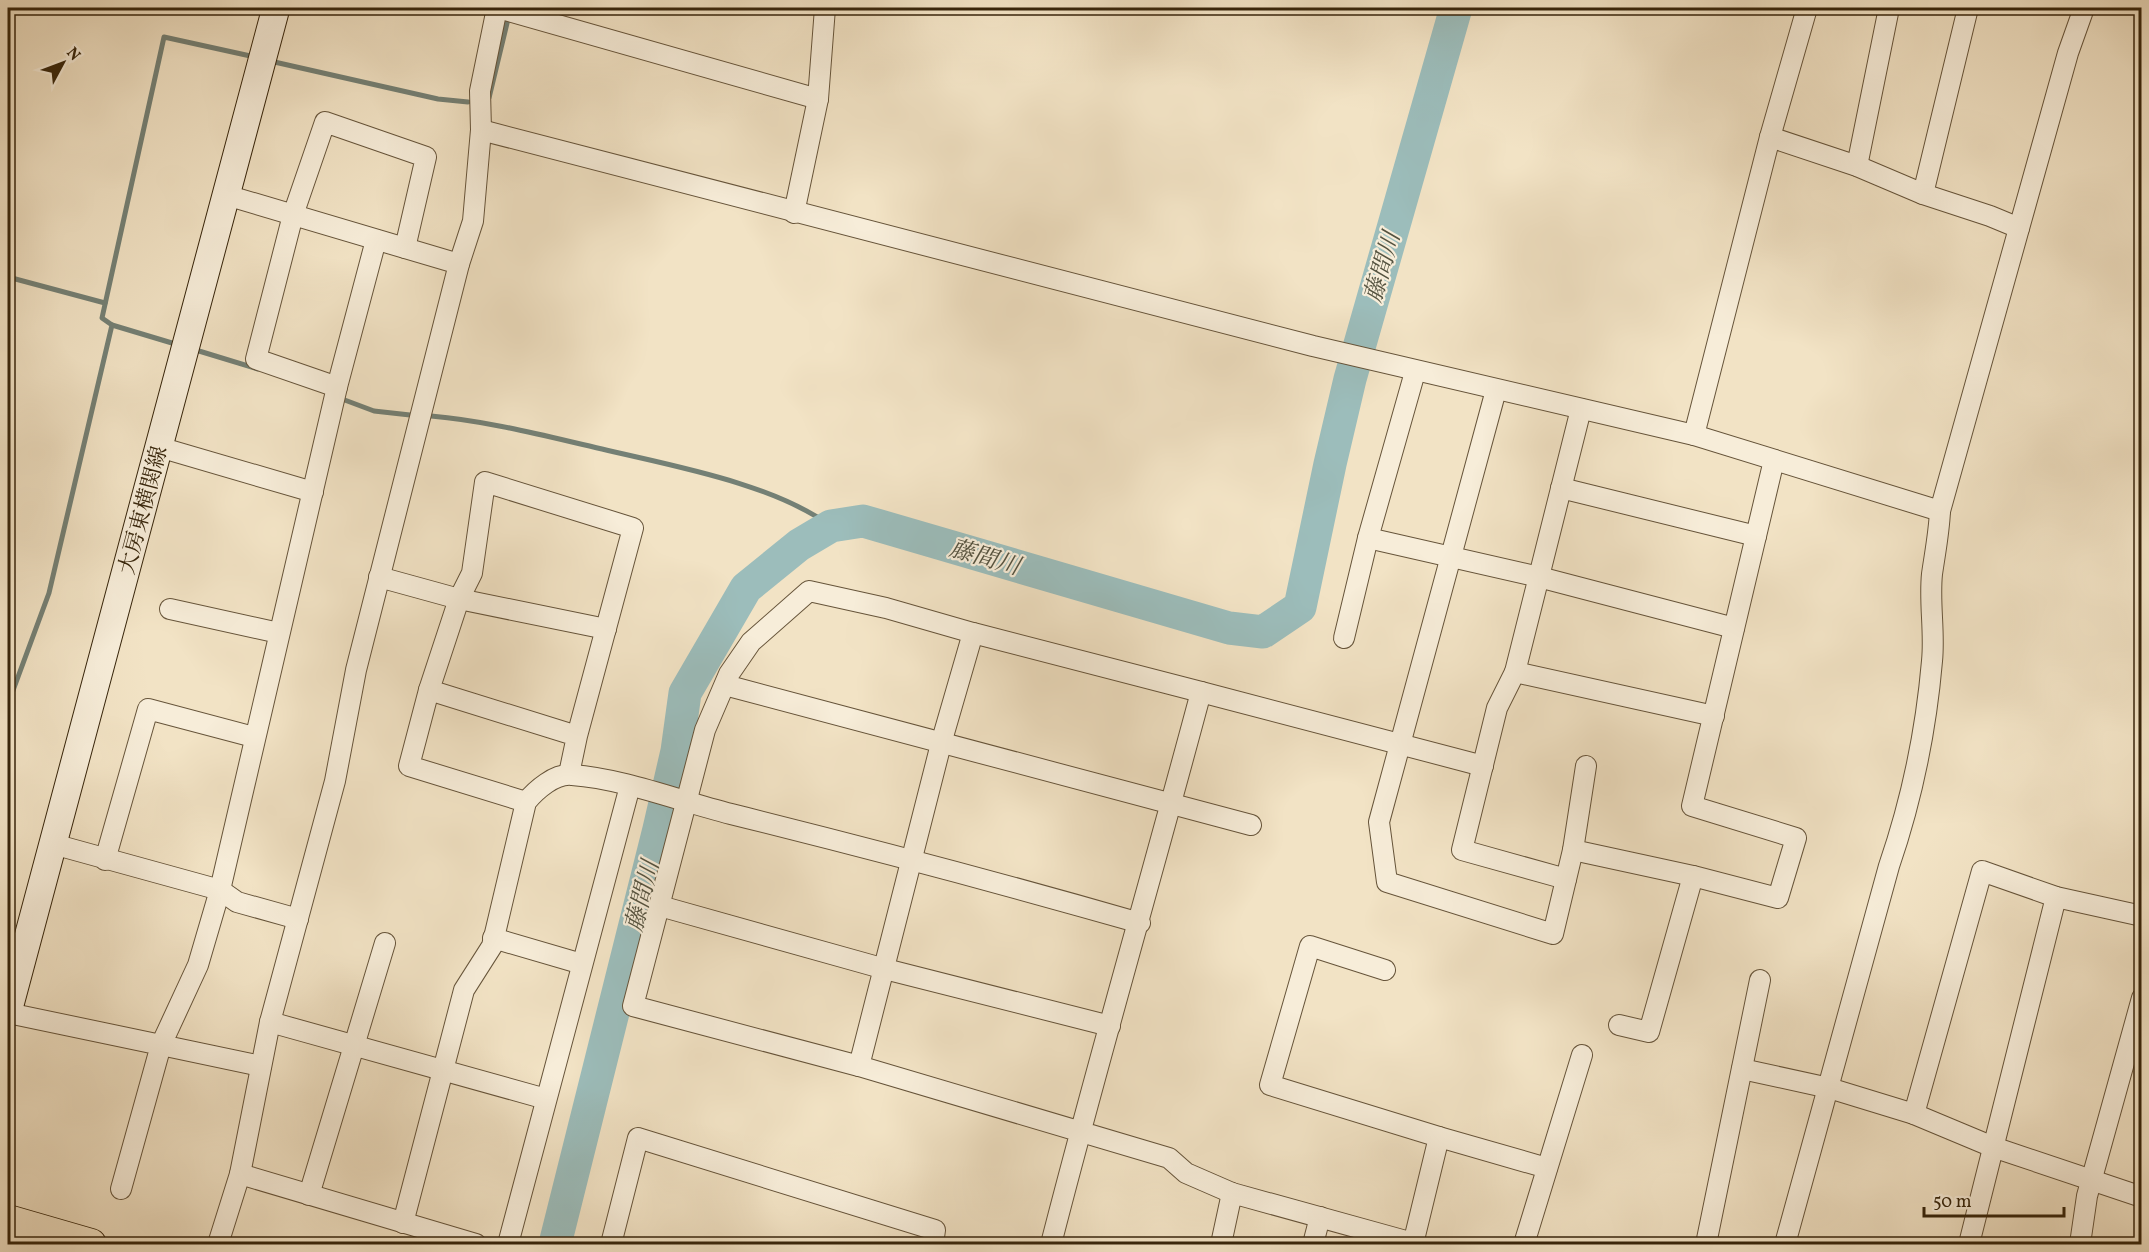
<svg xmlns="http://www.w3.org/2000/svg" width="2149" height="1252" font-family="Vollkorn,'Noto Serif JP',serif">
  <rect width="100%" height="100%" fill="#f2e3c5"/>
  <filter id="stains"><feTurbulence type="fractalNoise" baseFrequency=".00333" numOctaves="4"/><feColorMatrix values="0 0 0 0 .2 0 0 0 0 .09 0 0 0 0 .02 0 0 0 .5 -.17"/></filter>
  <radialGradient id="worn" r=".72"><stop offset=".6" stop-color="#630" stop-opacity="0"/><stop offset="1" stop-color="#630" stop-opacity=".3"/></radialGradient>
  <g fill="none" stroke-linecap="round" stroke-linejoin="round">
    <!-- stream -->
    <g stroke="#748075" stroke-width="5">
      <polyline points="270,61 438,99 468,102"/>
      <polyline points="489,98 509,15"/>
      <polyline points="8,277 105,303"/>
      <polyline points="112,325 172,343"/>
      <polyline points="199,351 258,369"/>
      <polyline points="342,399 374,411 410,415"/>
      <path d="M431,416C489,421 545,436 602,449C673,466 771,483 831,526"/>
      <polyline points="8,704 49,593 112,325 102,318 164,37 255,57"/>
    </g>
    <!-- river -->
    <polyline stroke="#9cbdbb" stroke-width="33" points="555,1244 659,829 677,751 685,693 746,588 799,545 831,526 863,521 1229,628 1263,632 1300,607 1330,464 1350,379 1456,8"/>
    <!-- minor casing -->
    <g stroke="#66543a" stroke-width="22">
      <g id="minor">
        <polyline points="498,8 818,99"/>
        <polyline points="481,130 1313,346 1694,435 1940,511"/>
        <polyline points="1770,137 1857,166 1923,194 1990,216 2019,228"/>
        <polyline points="1857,166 1889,8"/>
        <polyline points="1923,194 1968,8"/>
        <polyline points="226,195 459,264"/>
        <polyline points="794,213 818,99 825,8"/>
        <polyline points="1415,372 1368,538 1539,577 1734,628"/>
        <polyline points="337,387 256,359 293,215 325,122 426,157 405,248"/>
        <polyline points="1496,390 1379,822 1387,882 1553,934 1573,850"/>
        <polyline points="1581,409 1515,672 1714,716"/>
        <polyline points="1694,435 1770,137 1807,8"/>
        <polyline points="159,447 313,492"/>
        <polyline points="1561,488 1756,536"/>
        <polyline points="379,577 459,599 606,629"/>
        <polyline points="170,609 279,633"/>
        <polyline points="1344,638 1368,538"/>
        <polyline points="1515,672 1497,708 1462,850 1566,879"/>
        <polyline points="725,685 1251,825"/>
        <polyline points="429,690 409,766 526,802"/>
        <polyline points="1201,692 1483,766"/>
        <polyline points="1586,766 1573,850 1693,876"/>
        <polyline points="569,774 577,736 633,528 485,482 472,573 459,599 429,690 577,736"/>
        <polyline points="53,844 220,890 237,902 298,919"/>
        <polyline points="105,860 148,709 254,737"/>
        <polyline points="660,906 885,969 1110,1026"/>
        <polyline points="493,938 582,964"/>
        <polyline points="1385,970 1310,946 1270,1085 1439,1137"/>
        <polyline points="8,1013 161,1045 121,1189"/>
        <polyline points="270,1022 546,1099"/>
        <polyline points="1619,1025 1649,1032 1693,876 1778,898 1796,838 1692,806 1774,460"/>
        <polyline points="261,1066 161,1045 198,965 220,890 337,387 376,240"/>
        <polyline points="859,1066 942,740 973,633"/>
        <polyline points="1742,1069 1829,1088 1914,1114 1993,1147 2142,1197"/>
        <polyline points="1914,1114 1982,871 2056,897 2142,916"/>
        <polyline points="240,1174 476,1244"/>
        <polyline points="309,1195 385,943"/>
        <path d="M403,1223L464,990L492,946L526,802C536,790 555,773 572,775C625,779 679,801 731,814C868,848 1004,884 1140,923"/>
        <polyline points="26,1244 31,1227"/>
        <polyline points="218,1244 240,1174 270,1022 335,781 356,670 459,264 473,221 481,130 480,91 497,8"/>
        <polyline points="508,1244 630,786"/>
        <polyline points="611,1244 638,1138 935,1230 933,1244"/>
        <path d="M1051,1244C1098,1060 1152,876 1201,692L973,633L886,608L809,591L751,642L729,674L705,730L633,1006L859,1066L1169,1158L1186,1173L1232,1193"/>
        <polyline points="1221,1244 1232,1193 1413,1243"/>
        <polyline points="1313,1244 1320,1217"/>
        <polyline points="1413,1244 1439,1137 1547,1168"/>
        <polyline points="1524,1244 1582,1055"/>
        <polyline points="1706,1244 1760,980"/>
        <path d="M1785,1244L1889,866C1912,799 1926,731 1932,661C1935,632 1929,603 1932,574C1935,553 1939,533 1940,511L2068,53L2084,8"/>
        <polyline points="1969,1244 2056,897"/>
        <polyline points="2080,1244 2087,1196 2142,998"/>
      </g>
    </g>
    <!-- secondary casing -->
    <g stroke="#37250b" stroke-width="29">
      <polyline id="secondary" points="8,1012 276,8"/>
    </g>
    <!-- primary casing -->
    <g stroke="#37250b" stroke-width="32">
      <polyline id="primary" points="8,1220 91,1244"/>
    </g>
    <!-- minor -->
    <use href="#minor" stroke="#f7edd9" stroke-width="20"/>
    <!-- secondary -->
    <use href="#secondary" stroke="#f7edd9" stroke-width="27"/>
    <!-- primary -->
    <use href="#primary" stroke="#f2e3c5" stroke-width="30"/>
  </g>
  <g text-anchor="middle" stroke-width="4.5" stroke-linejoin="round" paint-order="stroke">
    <!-- street labels -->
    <g font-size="22" fill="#37250b" stroke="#f7edd9">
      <text transform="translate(142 510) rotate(-75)" y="8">大房東横関線</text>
    </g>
    <!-- water labels -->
    <g font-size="24" font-style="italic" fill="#555340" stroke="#f7edd9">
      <text transform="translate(1382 267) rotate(-74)" y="8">藤間川</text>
      <text transform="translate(985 557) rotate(16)" y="8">藤間川</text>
      <text transform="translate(642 896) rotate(-76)" y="8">藤間川</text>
    </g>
  </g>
  <!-- margin -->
  <rect width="2149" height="1252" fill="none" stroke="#f2e3c5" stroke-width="30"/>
  <rect x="9" y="9" width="2131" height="1234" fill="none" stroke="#37250b" stroke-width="3"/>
  <rect x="15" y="15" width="2119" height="1222" fill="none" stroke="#37250b" stroke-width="1.5"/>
  <!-- north arrow -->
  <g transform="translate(63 63) rotate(49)" stroke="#f7edd9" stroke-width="4.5" paint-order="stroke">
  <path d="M0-4.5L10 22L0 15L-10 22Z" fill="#37250b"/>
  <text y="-9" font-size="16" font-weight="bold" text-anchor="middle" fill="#37250b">N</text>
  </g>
  <!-- scale -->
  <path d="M1924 1207v9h140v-9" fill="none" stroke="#37250b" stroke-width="3"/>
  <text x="1933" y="1207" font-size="18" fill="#37250b" stroke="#f7edd9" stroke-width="4.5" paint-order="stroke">50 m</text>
  <rect width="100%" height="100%" filter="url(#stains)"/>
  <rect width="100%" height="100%" fill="url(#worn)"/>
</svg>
